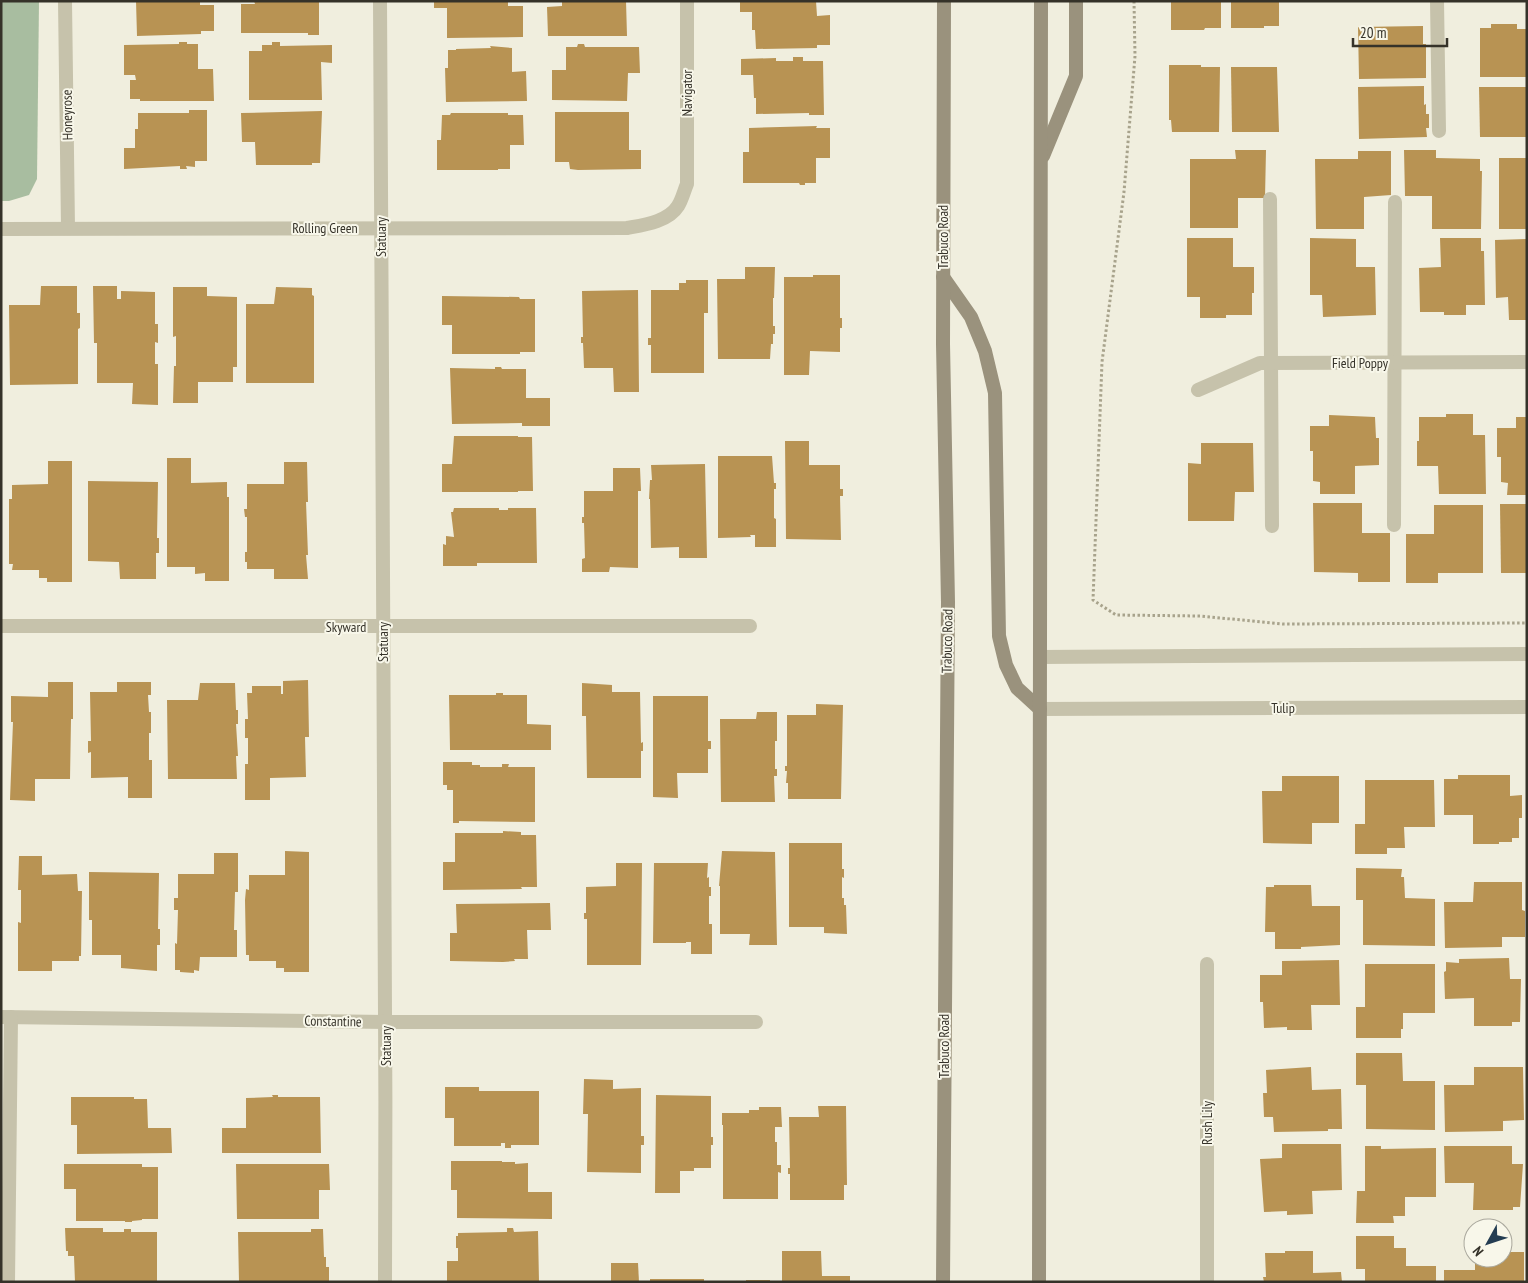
<svg xmlns="http://www.w3.org/2000/svg" width="1528" height="1283" font-family="'PT Sans Narrow',sans-serif">
  <rect width="100%" height="100%" fill="#f0eede"/>
  <!-- green -->
  <polygon fill="#a8bda0" points="1,1 39,1 37,179 29,195 9,201 1,201"/>
  <!-- building -->
  <g fill="#b89353">
    <polygon points="136,1 200,1 200,5 214,5 214,31 201,31 201,34 137,36"/>
    <polygon points="254,1 319,1 319,35 308,35 308,33 241,33 241,4 255,4"/>
    <polygon points="434,1 508,1 508,6 523,6 523,37 447,38 447,8 434,8"/>
    <polygon points="562,1 626,1 627,36 548,36 547,7 562,6"/>
    <polygon points="740,1 816,1 817,16 830,15 830,45 817,45 817,48 756,49 755,30 752,30 752,12 740,12"/>
    <polygon points="1171,1 1221,1 1221,28 1205,28 1204,30 1171,30"/>
    <polygon points="1231,1 1279,1 1279,26 1264,26 1264,28 1231,28"/>
    <polygon points="1491,24 1517,24 1517,29 1527,29 1527,77 1480,77 1480,28 1491,28"/>
    <polygon points="1423,26 1423,44 1426,44 1426,78 1359,79 1358,27"/>
    <polygon points="179,42 187,42 187,44 198,44 198,69 213,69 214,101 140,101 140,99 130,99 130,80 136,80 135,75 124,75 124,45 179,44"/>
    <polygon points="272,42 280,42 280,46 332,45 332,63 321,62 322,100 249,100 249,51 262,51 262,45 272,45"/>
    <polygon points="578,44 584,44 585,47 639,47 640,73 628,73 627,101 552,100 552,70 566,70 566,47 577,47"/>
    <polygon points="490,46 512,48 512,72 526,71 527,101 446,102 445,68 448,68 448,50 456,50 456,49 491,48"/>
    <polygon points="793,57 803,57 803,61 823,61 824,115 809,115 809,113 756,114 756,98 754,98 753,75 741,75 741,59 776,58 776,61 793,61"/>
    <polygon points="1169,65 1201,65 1201,67 1220,67 1219,132 1172,132 1171,120 1169,120"/>
    <polygon points="1231,67 1277,67 1279,132 1232,132"/>
    <polygon points="1424,86 1424,105 1426,104 1426,114 1429,114 1429,128 1426,128 1427,137 1359,139 1358,87"/>
    <polygon points="1479,87 1527,87 1527,137 1480,137"/>
    <polygon points="189,110 207,110 207,161 195,161 195,167 186,166 187,169 180,169 180,166 124,169 124,148 135,148 135,129 138,129 138,113 189,113"/>
    <polygon points="322,111 320,163 312,163 312,165 256,165 255,142 242,142 241,113"/>
    <polygon points="555,112 629,112 629,150 641,150 641,169 578,170 570,169 569,162 555,162"/>
    <polygon points="451,113 508,113 508,115 523,115 524,145 510,145 510,169 498,169 498,170 437,170 437,140 441,140 442,115 450,115"/>
    <polygon points="817,126 816,128 830,128 830,158 816,158 816,183 805,183 805,185 800,185 799,183 743,183 743,152 749,152 749,128"/>
    <polygon points="1235,150 1266,150 1265,198 1238,198 1238,228 1190,228 1190,159 1236,159"/>
    <polygon points="1404,150 1436,150 1436,158 1480,159 1480,171 1482,171 1481,229 1432,229 1432,196 1405,196"/>
    <polygon points="1358,151 1391,151 1391,195 1364,197 1364,229 1316,229 1315,159 1358,159"/>
    <rect x="1499" y="158" width="28" height="71"/>
    <polygon points="1187,238 1233,238 1233,267 1254,267 1254,293 1252,293 1252,315 1226,315 1226,318 1200,318 1200,297 1187,297"/>
    <polygon points="1310,238 1356,239 1356,267 1375,267 1376,315 1323,317 1322,295 1310,295"/>
    <polygon points="1440,238 1481,238 1481,251 1484,251 1485,305 1466,305 1466,315 1444,315 1444,312 1420,312 1419,268 1441,267"/>
    <polygon points="1527,239 1527,320 1509,320 1508,297 1496,298 1495,240"/>
    <polygon points="745,267 775,267 774,298 773,298 773,326 775,326 775,334 773,334 773,344 771,344 770,359 718,359 717,279 745,279"/>
    <polygon points="813,275 840,275 840,318 842,318 842,328 840,328 840,352 810,351 809,375 784,375 784,277 813,277"/>
    <polygon points="686,280 708,280 708,313 704,313 704,373 651,373 651,345 648,345 648,338 651,338 651,290 679,290 679,283 686,283"/>
    <polygon points="41,286 77,286 77,313 80,313 80,328 78,329 78,384 10,385 9,305 40,305"/>
    <polygon points="93,286 117,286 117,299 121,299 121,291 155,292 155,324 158,324 158,343 155,342 155,364 158,364 158,405 132,404 133,383 97,383 97,343 94,343"/>
    <polygon points="173,287 207,287 207,296 237,297 237,367 233,367 233,382 198,382 198,403 173,403 174,366 176,366 176,336 173,337"/>
    <polygon points="276,287 312,288 312,295 314,296 314,383 246,383 246,304 274,304"/>
    <polygon points="638,290 639,392 614,392 613,368 584,368 583,343 581,343 581,337 583,337 582,291"/>
    <polygon points="442,296 519,297 520,299 535,299 535,352 520,352 520,354 452,354 452,325 442,325"/>
    <polygon points="495,367 501,367 502,369 526,369 526,398 550,398 550,426 522,426 522,423 452,424 450,368 495,369"/>
    <polygon points="1446,414 1473,414 1473,435 1485,435 1486,494 1439,494 1438,466 1417,466 1417,441 1419,441 1419,417 1446,417"/>
    <polygon points="1329,415 1375,417 1376,438 1379,438 1379,465 1355,466 1355,494 1320,494 1320,482 1313,481 1313,451 1310,451 1310,426 1329,426"/>
    <polygon points="1516,417 1527,417 1527,495 1507,495 1508,483 1501,482 1501,457 1497,457 1497,428 1516,428"/>
    <polygon points="454,436 518,436 518,437 532,437 533,491 518,491 518,492 442,492 442,464 452,464"/>
    <polygon points="785,441 809,441 809,465 840,465 840,489 843,489 843,496 840,496 841,540 786,539"/>
    <polygon points="1201,443 1253,443 1254,492 1235,492 1234,521 1188,521 1188,463 1201,464"/>
    <polygon points="718,456 772,456 774,483 776,483 776,489 774,489 774,518 776,519 776,547 755,547 755,535 750,535 751,537 718,538"/>
    <polygon points="167,458 191,458 191,483 227,482 227,497 229,497 229,581 205,581 205,573 195,574 195,567 167,567"/>
    <polygon points="48,461 72,461 72,582 47,582 47,578 39,578 39,570 12,570 13,564 9,564 9,499 12,499 12,485 48,484"/>
    <polygon points="284,462 307,462 308,502 306,502 308,555 306,555 308,579 274,579 274,569 247,569 247,562 245,562 245,552 247,552 247,517 245,517 244,509 247,509 247,484 284,484"/>
    <polygon points="705,464 707,558 679,558 679,547 651,548 650,499 649,499 650,480 652,480 651,465"/>
    <polygon points="613,468 640,468 641,491 638,491 638,568 610,567 609,572 582,572 582,559 585,558 584,523 582,523 582,517 584,517 584,491 613,491"/>
    <polygon points="88,481 158,482 157,538 159,538 159,553 156,553 156,579 120,579 119,562 88,561"/>
    <polygon points="1313,503 1362,503 1362,533 1390,533 1390,582 1358,582 1358,573 1314,572"/>
    <polygon points="1500,504 1527,504 1527,573 1501,573"/>
    <polygon points="1434,505 1483,505 1483,573 1438,573 1438,583 1406,583 1406,534 1434,534"/>
    <polygon points="454,508 499,508 499,510 508,510 508,508 536,508 537,563 477,563 477,566 443,566 443,544 446,545 446,536 454,537 451,512 453,512"/>
    <polygon points="308,680 309,737 305,737 306,777 270,778 270,800 245,800 245,764 248,764 248,738 245,738 245,719 248,719 247,693 252,693 252,686 281,686 281,694 283,694 283,681"/>
    <polygon points="48,682 73,682 73,719 71,719 70,779 35,779 35,801 10,800 13,722 11,722 11,696 48,697"/>
    <polygon points="117,682 151,682 151,695 148,695 149,712 151,712 151,733 149,733 149,760 152,760 152,798 128,798 128,777 91,778 91,752 88,753 88,741 91,741 90,692 117,692"/>
    <polygon points="200,683 235,683 236,710 238,710 238,724 236,724 238,756 236,756 237,779 168,779 167,700 198,700"/>
    <polygon points="582,683 612,685 612,692 640,692 641,743 643,742 643,751 641,751 641,778 587,778 586,716 582,716"/>
    <polygon points="496,693 503,693 503,695 527,695 527,724 551,725 551,750 450,750 449,695 496,695"/>
    <polygon points="653,696 708,696 708,741 711,741 711,749 708,749 708,773 677,773 678,798 653,797"/>
    <polygon points="816,704 843,705 841,799 788,799 788,783 786,783 787,771 785,771 785,766 787,766 787,715 816,715"/>
    <polygon points="757,712 777,712 777,741 775,741 775,769 777,769 777,776 774,776 775,802 721,802 720,719 756,719"/>
    <polygon points="443,762 472,762 472,765 480,765 480,767 502,767 502,764 509,764 508,767 535,767 535,822 459,821 459,823 453,823 453,790 447,790 447,785 443,785"/>
    <polygon points="1458,775 1510,775 1510,796 1522,795 1522,818 1519,818 1519,838 1512,838 1512,842 1499,842 1499,844 1473,844 1473,815 1444,815 1444,779 1458,779"/>
    <polygon points="1282,776 1339,776 1339,823 1312,823 1312,844 1263,843 1262,791 1282,791"/>
    <polygon points="1365,780 1434,780 1435,827 1404,827 1405,848 1387,848 1387,854 1355,854 1355,824 1365,824"/>
    <polygon points="503,831 521,832 521,835 536,835 537,887 521,887 522,889 443,890 443,862 455,862 455,833 503,833"/>
    <polygon points="789,843 842,843 842,869 844,869 844,878 842,877 842,898 844,898 844,905 846,905 847,934 824,933 824,927 789,927"/>
    <polygon points="285,851 309,852 309,972 284,972 284,968 276,968 276,961 249,961 249,955 246,955 245,900 246,889 249,890 249,875 285,875"/>
    <polygon points="722,851 775,852 777,945 749,945 750,934 720,934 720,886 719,886"/>
    <polygon points="214,853 238,853 238,892 235,892 234,930 237,930 237,957 200,957 199,971 194,970 194,973 180,972 180,970 175,970 175,943 177,944 178,910 174,910 174,898 178,898 178,874 214,874"/>
    <polygon points="19,856 42,856 42,875 77,874 78,891 82,891 81,956 79,956 79,961 52,961 52,971 18,971 18,922 21,923 21,890 18,890"/>
    <polygon points="616,863 642,863 641,965 587,965 587,919 584,919 584,913 586,913 586,887 616,886"/>
    <polygon points="654,863 708,863 707,878 709,877 709,887 711,887 711,896 709,896 709,924 712,924 712,954 691,954 691,942 686,942 686,943 653,943"/>
    <polygon points="1356,868 1402,869 1401,877 1404,877 1405,898 1435,899 1435,946 1363,945 1363,900 1356,900"/>
    <polygon points="89,872 159,873 158,929 160,929 160,945 157,945 157,971 121,968 121,955 92,955 92,920 89,920"/>
    <polygon points="1474,882 1522,882 1522,910 1525,911 1525,937 1502,937 1502,947 1445,948 1444,902 1473,902"/>
    <polygon points="1274,885 1311,885 1312,906 1340,906 1340,945 1301,947 1301,949 1275,949 1275,932 1265,932 1266,887 1274,887"/>
    <polygon points="550,903 551,930 527,930 528,959 514,959 515,961 503,962 450,961 450,933 457,933 456,904"/>
    <polygon points="1509,958 1510,979 1521,979 1520,1022 1512,1022 1512,1026 1474,1026 1474,998 1445,999 1444,972 1446,971 1446,962 1459,963 1459,959"/>
    <polygon points="1339,960 1340,1005 1311,1005 1312,1030 1287,1030 1287,1027 1264,1028 1263,1002 1260,1002 1260,975 1282,975 1282,961"/>
    <polygon points="1365,964 1435,964 1435,1013 1403,1013 1403,1029 1401,1029 1401,1038 1356,1038 1356,1007 1365,1007"/>
    <polygon points="1356,1053 1402,1053 1403,1081 1435,1081 1435,1130 1366,1129 1366,1085 1356,1085"/>
    <polygon points="1311,1067 1312,1090 1341,1089 1342,1129 1328,1129 1328,1131 1274,1132 1273,1117 1264,1117 1263,1093 1267,1093 1266,1070"/>
    <polygon points="1474,1067 1523,1067 1524,1120 1503,1121 1503,1131 1445,1132 1444,1085 1474,1085"/>
    <polygon points="584,1079 613,1080 613,1089 641,1088 641,1136 644,1136 644,1145 641,1145 641,1173 587,1172 588,1114 583,1114"/>
    <polygon points="445,1087 479,1087 479,1091 539,1091 539,1145 511,1145 511,1148 505,1148 505,1143 501,1143 501,1146 454,1146 454,1118 445,1118"/>
    <polygon points="272,1095 278,1095 278,1097 320,1097 321,1153 222,1153 222,1128 246,1128 246,1098 273,1097"/>
    <polygon points="656,1095 711,1096 711,1137 713,1137 713,1145 711,1145 711,1168 694,1168 694,1171 680,1171 680,1193 655,1193"/>
    <polygon points="71,1097 134,1097 134,1099 147,1099 148,1128 171,1128 172,1153 77,1154 77,1125 71,1125"/>
    <polygon points="818,1106 846,1106 847,1185 844,1185 844,1200 790,1200 790,1174 788,1174 788,1168 790,1168 789,1117 819,1117"/>
    <polygon points="759,1107 781,1107 782,1127 775,1127 775,1142 777,1142 777,1165 781,1165 781,1173 778,1172 778,1199 723,1199 723,1125 722,1125 722,1113 749,1113 749,1110 759,1110"/>
    <polygon points="1282,1144 1341,1144 1342,1190 1312,1191 1313,1214 1287,1215 1287,1211 1264,1212 1260,1159 1282,1158"/>
    <polygon points="1365,1146 1381,1146 1381,1149 1436,1148 1436,1197 1405,1197 1405,1216 1393,1216 1394,1223 1356,1223 1357,1191 1365,1191"/>
    <polygon points="1444,1146 1512,1146 1512,1164 1523,1164 1520,1207 1513,1207 1513,1210 1473,1210 1474,1183 1445,1183"/>
    <polygon points="451,1161 502,1161 502,1162 515,1162 515,1164 528,1163 528,1192 552,1192 552,1219 457,1218 457,1190 451,1190"/>
    <polygon points="64,1164 142,1164 142,1167 158,1167 158,1219 142,1219 142,1220 132,1221 132,1222 125,1222 125,1221 76,1221 76,1189 64,1189"/>
    <polygon points="236,1164 329,1164 330,1190 319,1190 319,1219 237,1219"/>
    <polygon points="65,1228 103,1228 103,1232 124,1232 124,1229 131,1229 131,1232 157,1232 157,1282 75,1282 74,1256 68,1256 68,1251 66,1251"/>
    <polygon points="507,1228 513,1228 514,1232 538,1231 539,1282 447,1282 447,1261 458,1261 458,1248 456,1248 456,1236 458,1236 458,1233 507,1232"/>
    <polygon points="311,1229 323,1229 324,1257 326,1257 326,1267 329,1267 329,1282 239,1282 238,1232 311,1232"/>
    <polygon points="1356,1236 1394,1236 1394,1248 1406,1248 1406,1266 1436,1266 1436,1282 1365,1282 1365,1269 1356,1269"/>
    <polygon points="782,1251 821,1251 822,1276 850,1276 850,1282 782,1282"/>
    <polygon points="1285,1251 1313,1251 1313,1273 1341,1272 1342,1282 1264,1282 1263,1277 1266,1277 1265,1253 1285,1253"/>
    <polygon points="1503,1252 1524,1252 1524,1282 1444,1282 1444,1270 1475,1270 1475,1258 1503,1258"/>
    <polygon points="611,1263 638,1263 639,1282 611,1282"/>
    <rect x="650" y="1279" width="54" height="3"/>
    <rect x="746" y="1280" width="24" height="2"/>
  </g>
  <g fill="none" stroke-linecap="round" stroke-linejoin="round">
    <!-- path -->
    <polyline stroke="#a8a38c" stroke-width="3" stroke-dasharray="2.5 2.5" stroke-linecap="butt" points="1134,1 1135,56 1124,192 1102,362 1093,600 1116,615 1200,616 1283,624 1527,623"/>
    <!-- service -->
    <g stroke="#c6c2ab" stroke-width="14">
      <polyline points="1437,1 1439,131"/>
      <polyline points="1270,199 1272,526"/>
      <polyline points="1394,525 1395,202"/>
    </g>
    <!-- minor -->
    <g stroke="#c6c2ab" stroke-width="14">
      <polyline points="65,1 68,228"/>
      <path d="M380,1C381,428 387,855 385,1282"/>
      <path d="M1,229L627,228C643,225 668,222 678,206C682,200 684,191 687,184V1"/>
      <polyline points="1198,390 1260,363 1527,362"/>
      <polyline points="1,626 750,626"/>
      <polyline points="1207,964 1207,1282"/>
      <polyline points="1,1017 386,1022 756,1022"/>
      <polyline points="8,1282 11,1017"/>
    </g>
    <!-- tertiary -->
    <g stroke="#c6c2ab" stroke-width="14">
      <polyline points="1040,657 1527,654"/>
      <polyline points="1040,709 1527,707"/>
    </g>
    <!-- secondary -->
    <g stroke="#9a927d" stroke-width="14">
      <polyline points="1043,156 1076,76 1076,1"/>
      <polyline points="943,277 971,317 985,351 995,393 999,636 1006,665 1017,688 1040,709"/>
      <polyline points="943,1282 948,602 943,344 944,1"/>
      <polyline points="1039,1282 1041,1"/>
    </g>
  </g>
  <g text-anchor="middle" stroke-width="4" stroke-linejoin="round" paint-order="stroke">
    <!-- street labels -->
    <g font-size="14" fill="#353229" stroke="#f8f7ea">
      <text transform="translate(687 93) rotate(-90)" y="5">Navigator</text>
      <text transform="translate(67 115) rotate(-91)" y="5">Honeyrose</text>
      <text x="325" y="233">Rolling Green</text>
      <text transform="translate(381 237) rotate(-90)" y="5">Statuary</text>
      <text transform="translate(943 237) rotate(-90)" y="5">Trabuco Road</text>
      <text x="1360" y="368">Field Poppy</text>
      <text x="346" y="632">Skyward</text>
      <text transform="translate(947 641) rotate(-89)" y="5">Trabuco Road</text>
      <text transform="translate(383 642) rotate(-90)" y="5">Statuary</text>
      <text x="1283" y="713">Tulip</text>
      <text transform="translate(333 1021) rotate(1)" y="5">Constantine</text>
      <text transform="translate(386 1046) rotate(-90)" y="5">Statuary</text>
      <text transform="translate(944 1046) rotate(-90)" y="5">Trabuco Road</text>
      <text transform="translate(1207 1123) rotate(-90)" y="5">Rush Lily</text>
    </g>
  </g>
  <!-- border -->
  <rect width="1528" height="1283" fill="none" stroke="#353229" stroke-width="5"/>
  <!-- north arrow -->
  <g transform="translate(1488 1243) rotate(230)"><circle r="24" fill="#f8f7ea" stroke="#aaa89d"/>
  <path d="M0-4L9 19L0 12L-9 19Z" fill="#243d52"/>
  <text y="-8" font-size="14" font-weight="bold" text-anchor="middle" fill="#353229">N</text>
  </g>
  <!-- scale -->
  <path d="M1353 38v8h94v-8" fill="none" stroke="#353229" stroke-width="2.5"/>
  <text x="1360" y="38" font-size="15" fill="#353229" stroke="#f8f7ea" stroke-width="4" paint-order="stroke">20 m</text>
</svg>
